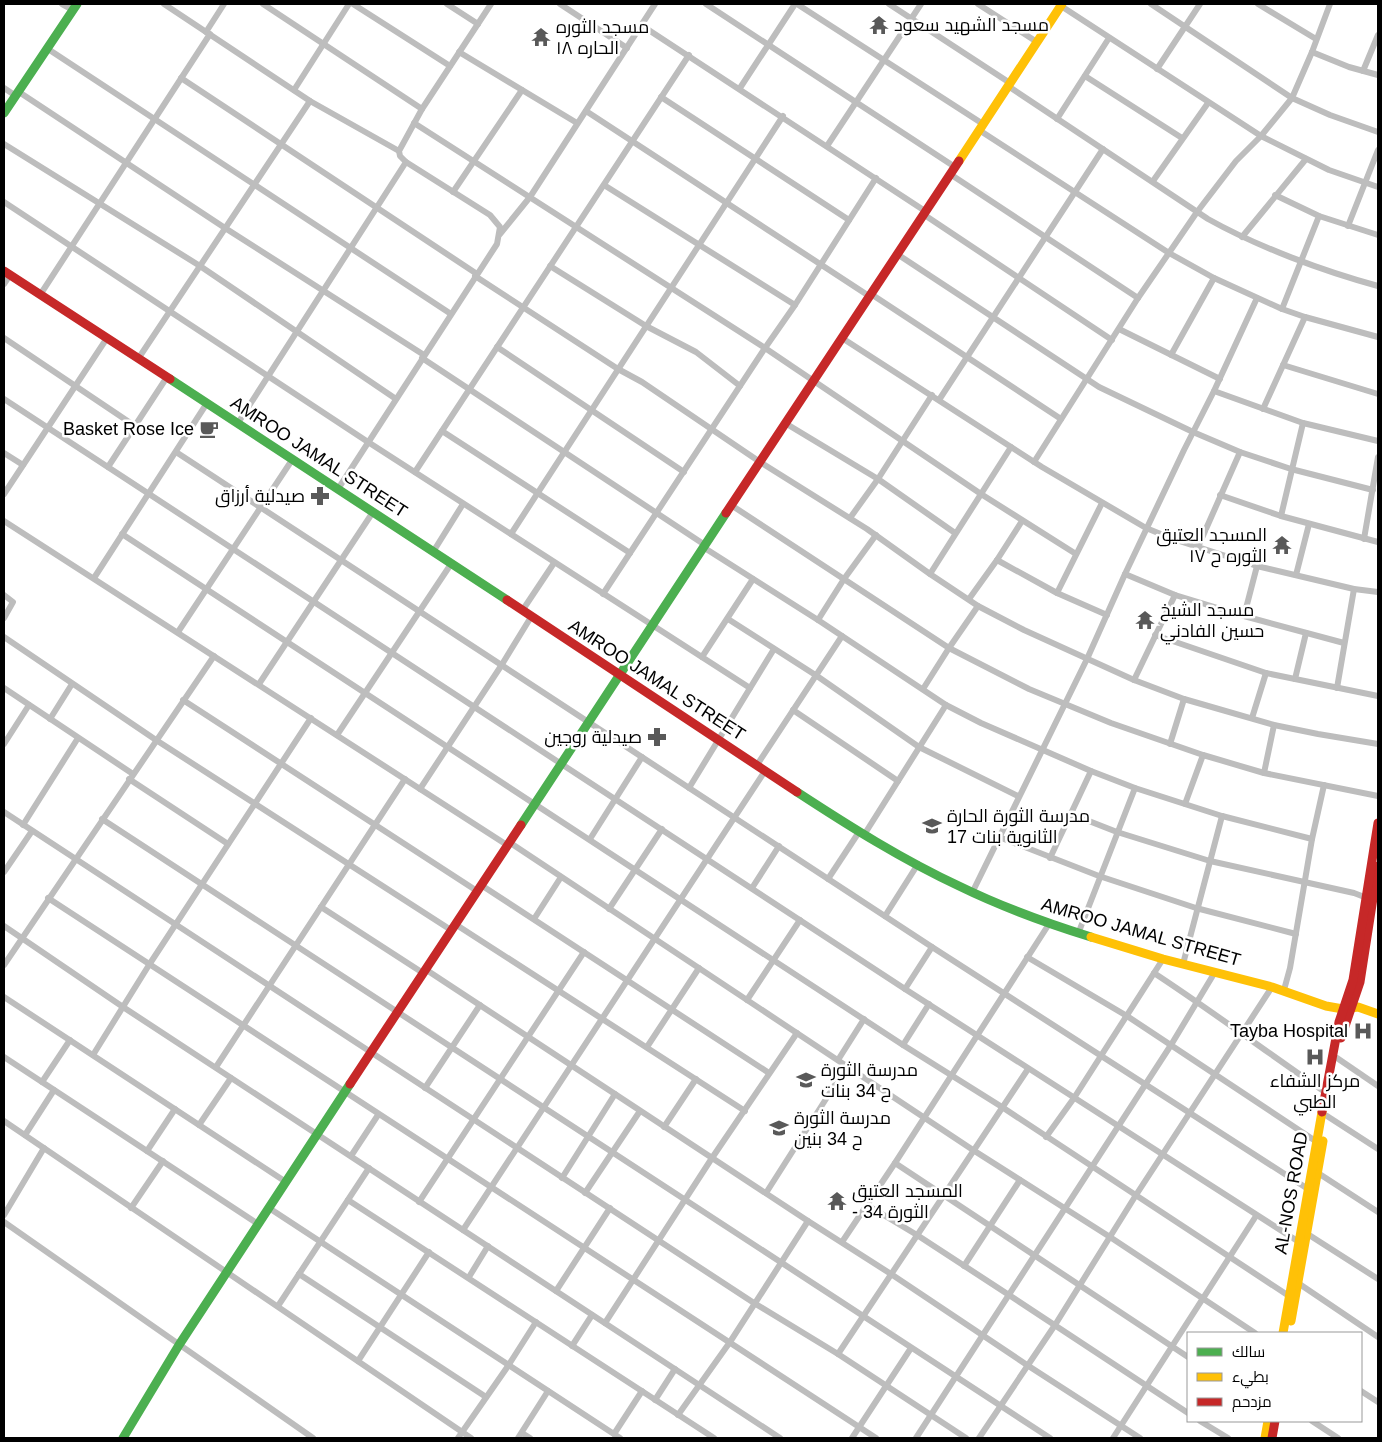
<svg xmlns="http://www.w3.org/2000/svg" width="1382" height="1442" font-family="Arial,Cairo,sans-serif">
  <rect width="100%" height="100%" fill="#fff"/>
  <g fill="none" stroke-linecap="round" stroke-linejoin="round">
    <!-- street -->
    <g stroke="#bdbdbd" stroke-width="6">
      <polyline points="62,4 73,10"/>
      <polyline points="164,4 310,101 399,151"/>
      <polyline points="263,4 422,109"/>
      <polyline points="353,4 450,66"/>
      <polyline points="447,4 478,24"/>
      <polyline points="560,4 627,48"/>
      <polyline points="706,4 955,167"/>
      <polyline points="797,4 983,124"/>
      <polyline points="889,4 1010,83"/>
      <polyline points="978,4 1037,42"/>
      <polyline points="1151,4 1292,98 1330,115 1378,132"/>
      <polyline points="1258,4 1316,39"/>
      <polyline points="1061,6 1261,136 1329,170 1378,187"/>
      <polyline points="641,25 925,211"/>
      <polyline points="206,32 224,4"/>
      <polyline points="48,49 451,314"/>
      <polyline points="459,52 577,123"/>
      <polyline points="1312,52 1349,67 1378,75"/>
      <polyline points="1157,69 1200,4"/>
      <polyline points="1363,71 1378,35"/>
      <polyline points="1085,76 1182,138"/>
      <polyline points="181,78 477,274"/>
      <path d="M1008,86L1208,219C1258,247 1323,271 1378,286"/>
      <polyline points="4,88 16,96"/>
      <polyline points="740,88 795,4"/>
      <polyline points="294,90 349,4"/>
      <polyline points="19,92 225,228 424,355"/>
      <polyline points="661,97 849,220"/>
      <polyline points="586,111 869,296"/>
      <polyline points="1057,119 1109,38"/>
      <polyline points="414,123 765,348 981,494 1076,554"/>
      <polyline points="979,130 1169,253 1214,278 1282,309 1305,317 1378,337"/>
      <polyline points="4,144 200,266 396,399"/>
      <polyline points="827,146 921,4"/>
      <polyline points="950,174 1138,298"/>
      <polyline points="1153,181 1208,103"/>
      <polyline points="604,185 795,305"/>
      <polyline points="453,192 522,90"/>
      <polyline points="1275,195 1319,216 1378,235"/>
      <polyline points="4,202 368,442 750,688"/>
      <polyline points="923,214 1112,340"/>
      <polyline points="1348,226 1378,150"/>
      <polyline points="500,234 530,197 655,4"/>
      <polyline points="1242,237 1306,159"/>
      <polyline points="897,254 1099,387 1193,432 1240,452 1291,469 1373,490"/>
      <polyline points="550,266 646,326 696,352 740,386"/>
      <polyline points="475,276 618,369 642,382 760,462 867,529 930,574 978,606 1024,630 1134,680 1184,699 1274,725 1318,734 1378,744"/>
      <polyline points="4,284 10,275"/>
      <polyline points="871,294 1061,419"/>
      <polyline points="40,295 210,34"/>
      <polyline points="1282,309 1319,216"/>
      <polyline points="1119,329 1220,379"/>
      <polyline points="4,338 135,426"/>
      <polyline points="842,338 1042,467 1146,528 1173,539 1257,566 1354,589 1378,592"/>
      <polyline points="497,347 684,472"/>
      <polyline points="1171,355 1214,278"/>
      <polyline points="422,358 705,545"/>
      <polyline points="138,359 310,101"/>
      <polyline points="1283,365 1378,394"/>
      <polyline points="1214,391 1303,423 1378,441"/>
      <polyline points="4,399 905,989 1299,1242"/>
      <polyline points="939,400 1103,149"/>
      <polyline points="1263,409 1305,317"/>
      <polyline points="238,423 406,162"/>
      <polyline points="785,423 878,479 955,533"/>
      <polyline points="442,431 630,553"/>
      <polyline points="176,452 932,947 1308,1189"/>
      <polyline points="4,453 23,465"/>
      <polyline points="1034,462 1138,298 1197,212 1236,161 1261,136 1292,98 1312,52 1330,4"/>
      <polyline points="108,467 167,377"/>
      <polyline points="415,472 689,55"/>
      <polyline points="338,489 497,244 500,227 490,215 406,162 400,156 399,151 422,109 491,4"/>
      <polyline points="4,494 107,338"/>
      <polyline points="1220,495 1281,516 1378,542"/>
      <polyline points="731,505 949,648 1029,689 1111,723 1203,755 1264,773 1378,796"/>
      <polyline points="1281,516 1303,423"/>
      <polyline points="850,518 878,479 932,395"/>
      <polyline points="4,521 507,845"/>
      <polyline points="122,534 903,1045 1002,1107 1289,1296"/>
      <polyline points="511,534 783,116"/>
      <polyline points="1364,539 1378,457"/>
      <polyline points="703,547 818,620 946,705 981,723 1091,771 1135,788 1222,816 1312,839"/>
      <polyline points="1198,547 1240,452"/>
      <polyline points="433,552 463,504"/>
      <polyline points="997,560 1057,593 1107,615"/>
      <polyline points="930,574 1011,447"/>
      <polyline points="1125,574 1175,595 1244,616 1344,643"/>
      <polyline points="1296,575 1309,524"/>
      <polyline points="94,578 207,403"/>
      <polyline points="1057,593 1102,503"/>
      <polyline points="603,594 765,348 795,305 876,178"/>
      <polyline points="4,595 13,602 4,618"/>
      <polyline points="969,599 997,560 1022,521"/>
      <polyline points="522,611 554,563"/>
      <polyline points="1244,616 1257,566"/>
      <polyline points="728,619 817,676 919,747 1018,796"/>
      <polyline points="818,620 844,579 876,535"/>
      <polyline points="178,632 292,460"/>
      <polyline points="1155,635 1266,673 1378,696"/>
      <polyline points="4,637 156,740 451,930"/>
      <polyline points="702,657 753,579"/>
      <polyline points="1295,679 1306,633"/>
      <polyline points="1134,680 1175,595"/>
      <polyline points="259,684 373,512"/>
      <polyline points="4,688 133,774"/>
      <polyline points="1337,688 1354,589"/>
      <polyline points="923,689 949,648 978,606"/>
      <polyline points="183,700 477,891"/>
      <polyline points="793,710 898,781"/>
      <polyline points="1252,718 1266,673"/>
      <polyline points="50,719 72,684"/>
      <polyline points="337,735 451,564"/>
      <polyline points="4,744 29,705"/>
      <polyline points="1170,744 1184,699"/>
      <polyline points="757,765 842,636"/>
      <polyline points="1264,773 1274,725"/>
      <polyline points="129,779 228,844"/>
      <polyline points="689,788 774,649"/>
      <polyline points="420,789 501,666 531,617"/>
      <polyline points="1185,804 1203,755"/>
      <polyline points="4,812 754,1303 838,1354 966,1438"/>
      <polyline points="1071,814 1117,832 1210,861 1354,893 1367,898"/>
      <polyline points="102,819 1050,1438"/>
      <polyline points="23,825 78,738"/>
      <polyline points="864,835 946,705"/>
      <polyline points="999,837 1099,876 1196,908 1296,934"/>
      <polyline points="590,839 642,757"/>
      <polyline points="509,842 973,1150 1110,1237 1255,1333"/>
      <polyline points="1050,858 1091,771"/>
      <polyline points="4,872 32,831"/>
      <polyline points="828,879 859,832"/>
      <polyline points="481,885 769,1073"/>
      <polyline points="752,888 779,846"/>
      <polyline points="972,893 1087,659 1125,574 1184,450 1214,391 1257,298"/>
      <polyline points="48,898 876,1438"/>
      <polyline points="321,907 423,973"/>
      <polyline points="609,909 662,829"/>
      <polyline points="885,916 918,864"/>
      <polyline points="534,919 561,877"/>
      <polyline points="455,924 745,1111"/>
      <polyline points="4,926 123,1007 780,1438"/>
      <polyline points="1078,934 1135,788"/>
      <polyline points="1027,957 1127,1016 1317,1142"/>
      <polyline points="1183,964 1222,816"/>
      <polyline points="4,965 214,656"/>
      <polyline points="425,969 808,1221 891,1274 1027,1365 1140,1438"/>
      <path d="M1154,973C1212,1011 1268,1053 1325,1092"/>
      <polyline points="905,989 932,947"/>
      <polyline points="1284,990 1290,968 1312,839 1324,785"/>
      <polyline points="4,997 286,1182"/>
      <polyline points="747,1000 800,920"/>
      <polyline points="903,1045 929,1004"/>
      <polyline points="647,1047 699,968"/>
      <polyline points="93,1055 149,965 311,718"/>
      <polyline points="4,1057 258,1224"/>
      <polyline points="1337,1058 1378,1086"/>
      <polyline points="838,1060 864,1019"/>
      <polyline points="216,1067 405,779"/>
      <polyline points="42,1082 70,1040"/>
      <polyline points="425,1088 480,1005"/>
      <polyline points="1327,1116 1378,1149"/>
      <polyline points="4,1121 471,1438"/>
      <polyline points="199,1125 231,1078"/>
      <polyline points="664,1127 696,1079"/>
      <polyline points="25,1135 54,1090"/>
      <polyline points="1046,1137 1074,1098 1163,959"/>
      <polyline points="147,1151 175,1109"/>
      <polyline points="351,1156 378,1115"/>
      <polyline points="895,1163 1188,1357"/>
      <polyline points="1318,1173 1378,1212"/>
      <polyline points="562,1178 615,1094"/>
      <polyline points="585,1193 640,1111"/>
      <polyline points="766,1193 847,1066"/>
      <polyline points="348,1200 714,1438"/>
      <polyline points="419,1202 584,952"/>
      <polyline points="867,1205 917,1235 1009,1295 1188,1413"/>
      <polyline points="131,1208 163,1161"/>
      <polyline points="269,1208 620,1438"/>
      <polyline points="4,1215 44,1148"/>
      <polyline points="4,1222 313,1438"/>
      <polyline points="463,1230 765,771"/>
      <polyline points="1306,1233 1378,1279"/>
      <polyline points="842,1242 895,1163 1049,924"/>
      <polyline points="964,1266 1020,1180"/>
      <polyline points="299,1274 486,1397"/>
      <polyline points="469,1277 488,1246"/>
      <polyline points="1298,1283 1378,1337"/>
      <polyline points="556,1291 610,1208"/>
      <polyline points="278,1306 369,1168"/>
      <polyline points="605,1323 712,1158 797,1033"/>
      <polyline points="572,1346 592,1315"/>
      <polyline points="838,1354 1028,1069"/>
      <polyline points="358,1361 429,1252"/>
      <polyline points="1361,1391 1378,1402"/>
      <polyline points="655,1400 675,1369"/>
      <polyline points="678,1415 730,1342 808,1221"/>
      <polyline points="1200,1421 1228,1438"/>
      <polyline points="1312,1421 1338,1438"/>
      <polyline points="522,1433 530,1438"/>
      <polyline points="614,1434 642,1391"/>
      <polyline points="458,1438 508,1366 536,1322"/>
      <polyline points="518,1438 548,1391"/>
      <polyline points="852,1438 911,1348"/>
      <polyline points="916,1438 1171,1045 1215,972"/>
      <polyline points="979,1438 1055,1325 1136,1195 1272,987"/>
      <polyline points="1113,1438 1256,1216"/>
    </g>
    <!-- fast -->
    <g stroke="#4caf50" stroke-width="9">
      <polyline points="4,113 77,4"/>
      <polyline points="170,379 507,600"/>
      <path d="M797,792C849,826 903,860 959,886C1002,907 1046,923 1091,937"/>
      <polyline points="521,825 726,513"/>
      <polyline points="123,1438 179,1345 350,1084"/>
    </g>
    <!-- slow -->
    <g stroke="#ffc107" stroke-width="9">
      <polyline points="959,161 1062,4"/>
      <polyline points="1091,937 1163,959 1272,987 1326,1006 1343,1009 1358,1007 1378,1014"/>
      <polyline points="1291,1321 1323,1141"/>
      <polyline points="1283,1333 1322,1112"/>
      <polyline points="1265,1438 1268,1421"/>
    </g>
    <!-- jam -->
    <g stroke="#c62828" stroke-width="9">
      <polyline points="4,271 170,379"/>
      <polyline points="726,513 959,161"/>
      <polyline points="507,600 797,792"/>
      <polyline points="1341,1038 1360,982 1378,866"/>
      <polyline points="350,1084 521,825"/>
      <polyline points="1322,1112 1339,1022 1353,980 1378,823"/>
      <polyline points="1272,1438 1275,1421"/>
    </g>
  </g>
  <!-- icons -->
  <defs>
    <g id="temple-bare" transform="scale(1.5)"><path d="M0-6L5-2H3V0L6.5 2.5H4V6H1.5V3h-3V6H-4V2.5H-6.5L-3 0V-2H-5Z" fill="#595959" stroke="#fff" stroke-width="2.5" paint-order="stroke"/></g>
    <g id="cafe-bare" transform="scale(1.5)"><path d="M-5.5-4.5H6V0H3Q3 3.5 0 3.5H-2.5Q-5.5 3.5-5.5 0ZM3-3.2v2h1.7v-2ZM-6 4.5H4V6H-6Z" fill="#595959" stroke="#fff" stroke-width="2.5" paint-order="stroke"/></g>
    <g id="pharmacy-bare" transform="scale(1.5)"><path d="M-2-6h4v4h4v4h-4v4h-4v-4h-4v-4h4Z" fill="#595959" stroke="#fff" stroke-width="2.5" paint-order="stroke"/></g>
    <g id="school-bare" transform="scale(1.5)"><path d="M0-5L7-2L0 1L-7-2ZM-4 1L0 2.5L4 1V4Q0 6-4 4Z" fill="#595959" stroke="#fff" stroke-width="2.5" paint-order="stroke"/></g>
    <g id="hospital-bare" transform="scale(1.5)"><path d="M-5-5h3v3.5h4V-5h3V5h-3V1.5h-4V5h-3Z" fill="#595959" stroke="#fff" stroke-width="2.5" paint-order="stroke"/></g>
  </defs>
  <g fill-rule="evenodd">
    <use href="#temple-bare" x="879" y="25"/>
    <use href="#temple-bare" x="541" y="37"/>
    <use href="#cafe-bare" x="209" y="429"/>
    <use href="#pharmacy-bare" x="320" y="496"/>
    <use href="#temple-bare" x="1282" y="545"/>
    <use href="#temple-bare" x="1145" y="620"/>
    <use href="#pharmacy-bare" x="657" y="737"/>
    <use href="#school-bare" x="932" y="826"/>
    <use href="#hospital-bare" x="1363" y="1031"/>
    <use href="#hospital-bare" x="1315" y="1057"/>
    <use href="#school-bare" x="806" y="1080"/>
    <use href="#school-bare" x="779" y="1128"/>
    <use href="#temple-bare" x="837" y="1201"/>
  </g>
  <g text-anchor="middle" stroke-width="5" stroke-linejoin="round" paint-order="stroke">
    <!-- poi labels -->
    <g font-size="18" fill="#000" stroke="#fff" text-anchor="start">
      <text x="894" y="31">مسجد الشهيد سعود</text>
      <text x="556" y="33">مسجد الثوره<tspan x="556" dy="21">الحاره ١٨</tspan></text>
      <text x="194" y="435" text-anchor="end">Basket Rose Ice</text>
      <text x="305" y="502" text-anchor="end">صيدلية أرزاق</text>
      <text x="1267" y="541" text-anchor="end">المسجد العتيق<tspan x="1267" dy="21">الثوره ح ١٧</tspan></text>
      <text x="1160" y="616">مسجد الشيخ<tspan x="1160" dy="21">حسين الفادني</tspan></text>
      <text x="642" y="743" text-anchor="end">صيدلية روجين</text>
      <text x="947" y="822">مدرسة الثورة الحارة<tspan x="947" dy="21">17 الثانوية بنات</tspan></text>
      <text x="1348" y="1037" text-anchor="end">Tayba Hospital</text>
      <text x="821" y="1076">مدرسة الثورة<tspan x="821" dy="21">ح 34 بنات</tspan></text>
      <text x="1315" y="1087" text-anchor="middle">مركز الشفاء<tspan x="1315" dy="21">الطبي</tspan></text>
      <text x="794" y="1124">مدرسة الثورة<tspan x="794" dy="21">ح 34 بنين</tspan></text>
      <text x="852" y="1197">المسجد العتيق<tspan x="852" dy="21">- الثورة 34</tspan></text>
    </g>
    <!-- street labels -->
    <g font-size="18" fill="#000" stroke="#fff">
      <text transform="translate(319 457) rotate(33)" y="6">AMROO JAMAL STREET</text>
      <text transform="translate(657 680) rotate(33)" y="6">AMROO JAMAL STREET</text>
      <text transform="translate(1141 932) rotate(16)" y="6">AMROO JAMAL STREET</text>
      <text transform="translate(1291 1193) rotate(-80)" y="6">AL-NOS ROAD</text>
    </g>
  </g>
  <!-- border -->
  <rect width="1382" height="1442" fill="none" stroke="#000000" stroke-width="10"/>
  <!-- legend -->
  <rect x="1187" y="1332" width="175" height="90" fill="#ffffff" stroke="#999999"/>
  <rect x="1197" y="1348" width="25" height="8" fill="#4caf50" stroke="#999999"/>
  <text x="1232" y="1357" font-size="15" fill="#000000">سالك</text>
  <rect x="1197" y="1373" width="25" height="8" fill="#ffc107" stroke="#999999"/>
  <text x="1232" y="1382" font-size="15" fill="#000000">بطيء</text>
  <rect x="1197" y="1398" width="25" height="8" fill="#c62828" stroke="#999999"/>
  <text x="1232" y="1407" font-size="15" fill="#000000">مزدحم</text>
</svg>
